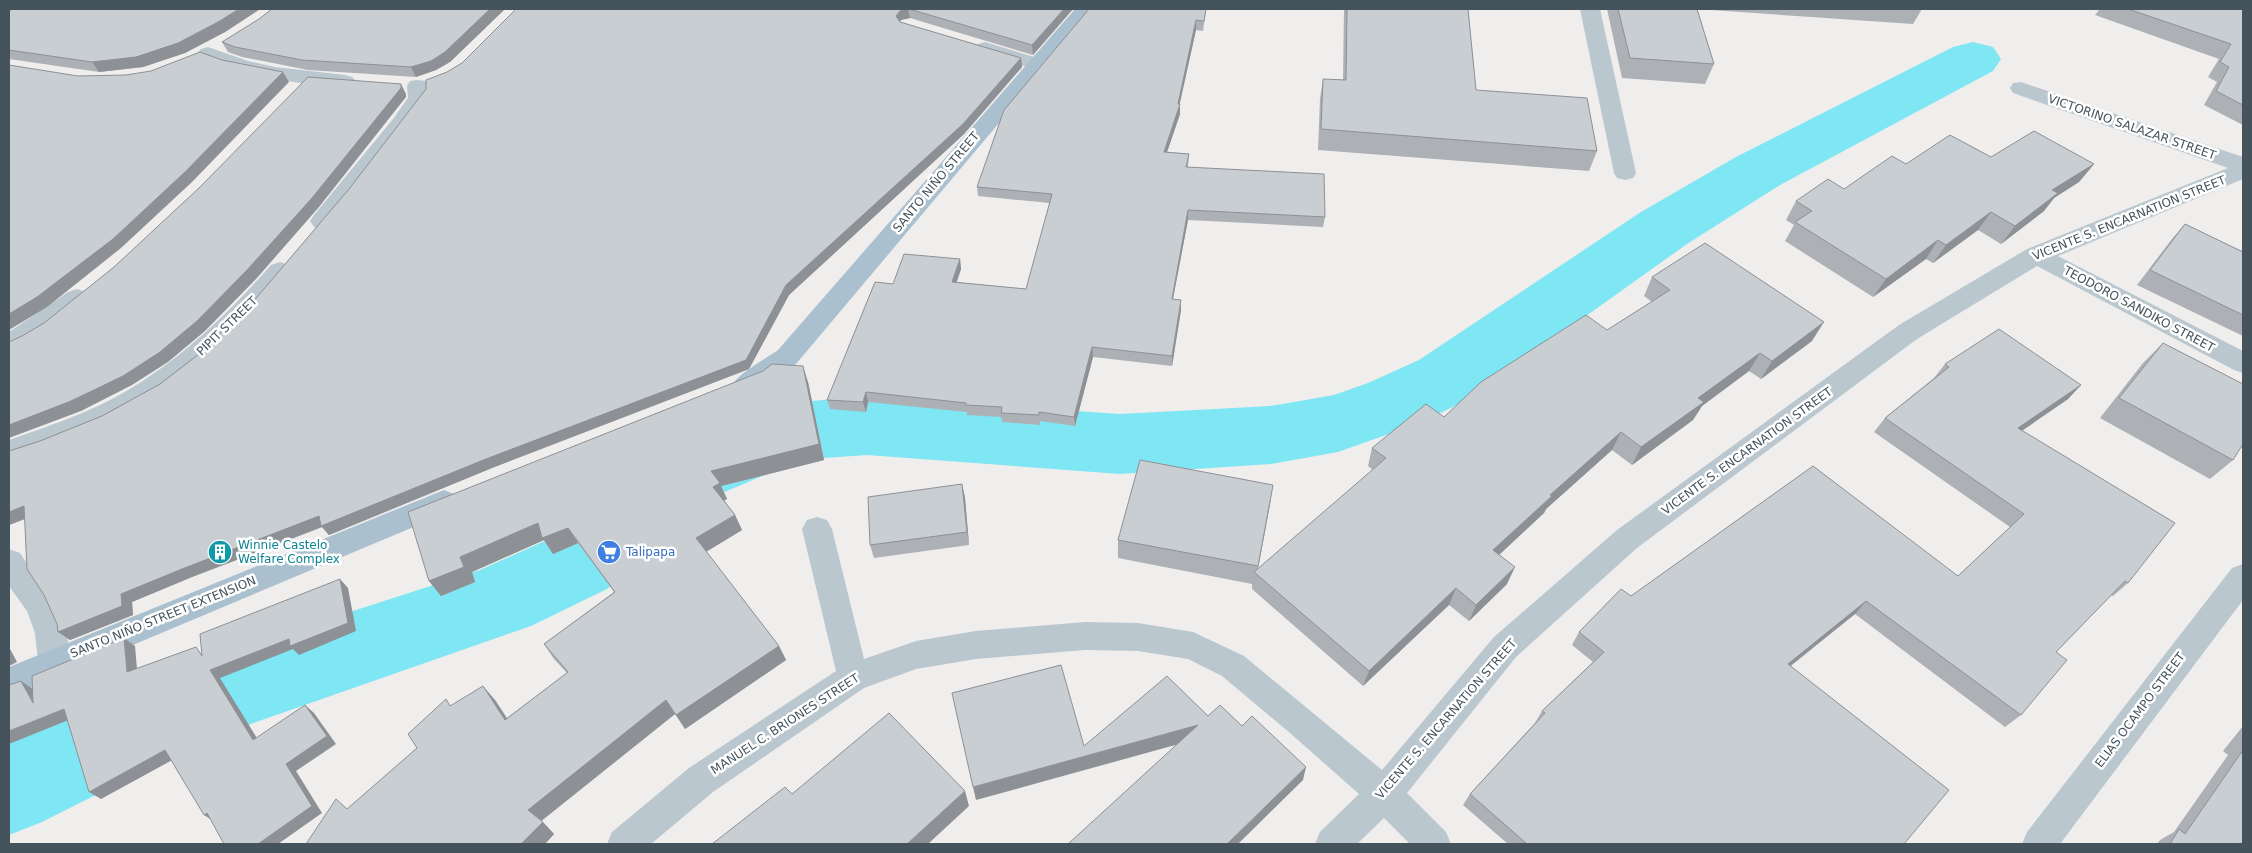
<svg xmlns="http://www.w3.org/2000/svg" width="2252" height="853" font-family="'DejaVu Sans',sans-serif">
  <rect width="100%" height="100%" fill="#f0eded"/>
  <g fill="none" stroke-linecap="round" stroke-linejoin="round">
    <!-- river -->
    <polygon fill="#7fe6f4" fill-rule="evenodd" points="1973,42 1993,47 2001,59 1993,71 1780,185 1687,244 1471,398 1420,423 1338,452 1271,464 1120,474 867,455 810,459 779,469 715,496 690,513 670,538 607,589 531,626 205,740 42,822 9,835 9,743 149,679 180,667 480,570 549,539 614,492 634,469 661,452 729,425 810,401 867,397 1120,414 1271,406 1334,395 1368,383 1419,360 1641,212 1736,157 1953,47"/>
    <!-- minor -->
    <g fill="#bac7ce" fill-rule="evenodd">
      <polygon points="1580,9 1600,9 1636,173 1633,178 1625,180 1617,178 1614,173"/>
      <polygon points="985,42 1044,60 1047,64 1044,68 1037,70 978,52 975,48 978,44"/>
      <path d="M208,47L248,61L275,67L345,75L352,77L356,81L352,85L345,87C295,84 247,77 201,57L198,53L201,49Z"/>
      <polygon points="418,80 426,81 429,86 430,98 409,129 330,227 322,229 314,227 310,221 314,215 393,119 408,98 407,86 410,81"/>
      <polygon points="2021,82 2243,157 2243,179 2058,256 2243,351 2243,373 2234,370 2037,266 1917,339 1637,548 1516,657 1407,793 1446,832 1451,844 1410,844 1384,818 1357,844 1315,844 1320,832 1359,794 1290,733 1222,676 1188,659 1138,651 1085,650 976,659 916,669 864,688 713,792 651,844 607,844 612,832 689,768 836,671 802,529 807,520 817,517 827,520 832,529 864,659 916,641 976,631 1085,622 1138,623 1193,632 1244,656 1382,770 1494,637 1617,530 1899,325 2027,249 2228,168 2013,93 2010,88 2013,83"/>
      <path d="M280,262L289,265L292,271L289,277C206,373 132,427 9,462V440C43,428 79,416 112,399C174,366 225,317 271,265Z"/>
      <polygon points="77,289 86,292 90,298 86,304 38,340 9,353 9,332 68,292"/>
      <polygon points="9,549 20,553 54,604 67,633 70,661 65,671 54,675 43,671 38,661 35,633 27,611 9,586"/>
      <polygon points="2243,564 2243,600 2060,844 2022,844 2027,832 2232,568"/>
    </g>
    <!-- major -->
    <g fill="#aac0cf" fill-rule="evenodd">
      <path d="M1075,9H1095L796,364C779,377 760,397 738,390L734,383C738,374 767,358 778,350Z"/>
      <polygon points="444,490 454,494 458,502 454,510 9,697 9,667"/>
    </g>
  </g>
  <!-- wall -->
  <g fill="#adb1b5">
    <polygon points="12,9 260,9 225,32 185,53 143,67 99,72 9,59 9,11"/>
    <polygon points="272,9 505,9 450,62 436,70 416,77 308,70 242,57 228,52 222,42 259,19"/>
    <polygon points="516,9 1073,9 1033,55 910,18 901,20 900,22 1021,58 1022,67 964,134 789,295 749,369 492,468 329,535 322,527 192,577 132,602 133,615 70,640 57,624 25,519 9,525 9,451 40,441 102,416 160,384 199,354 252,303 349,189 447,72 462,63"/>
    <polygon points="1206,9 1203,31 1196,30 1179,104 1180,104 1180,114 1167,152 1189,154 1188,167 1325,217 1323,227 1188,220 1173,299 1181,310 1172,366 1093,357 1075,426 1040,421 1040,425 1002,422 1001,417 967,415 967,412 868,402 866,412 830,409 827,400 893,284 960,259 961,269 957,282 1026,289 1050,203 978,196 977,187"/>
    <polygon points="1344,9 1468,9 1476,90 1597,151 1589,171 1318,150 1320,99 1323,79 1343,80"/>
    <polygon points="1607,9 1922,9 1913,24 1697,9 1714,64 1705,84 1622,78"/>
    <polygon points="2100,9 2243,9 2243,125 2204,105 2217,82 2208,77 2219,59 2095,15"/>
    <polygon points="1991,157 2094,164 2079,182 2054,198 2044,211 2001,244 1978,230 1933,263 1926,259 1873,297 1785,241 1794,225 1786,220 1796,201 1844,189 1906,164"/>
    <polygon points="2185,224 2243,252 2243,336 2137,285 2172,239"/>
    <polygon points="1652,277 1812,341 1761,379 1749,371 1702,406 1693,420 1632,465 1612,450 1546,509 1544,513 1499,555 1507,584 1469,621 1449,605 1363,686 1252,589 1252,584 1118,558 1118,540 1270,504 1258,569 1373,470 1368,466 1372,448 1444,417 1607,330 1652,302 1644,296"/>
    <polygon points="2163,343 2233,460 2210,479 2100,418 2143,363"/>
    <polygon points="1945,364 2081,385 2068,399 2022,431 2128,583 2113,596 2111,595 2056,652 2021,715 2005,727 1855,614 1791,666 1904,844 1508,844 1463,805 1470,794 1535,723 1542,711 1593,662 1572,645 1579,632 1631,596 1958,576 2010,527 1874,432 1885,418 1934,378"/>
    <polygon points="763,371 808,382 824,460 721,486 727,499 724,500 735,515 742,530 706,552 779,646 786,660 685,729 675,714 541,821 554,834 545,844 306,844 348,809 417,748 452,705 495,700 507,718 567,673 554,659 544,644 614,592 578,543 553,554 544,540 472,572 475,582 441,596 429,581"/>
    <polygon points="962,484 965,498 969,545 874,558 870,545"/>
    <polygon points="2243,726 2243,844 2157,844 2160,840 2174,832 2228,755 2223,751"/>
  </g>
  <!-- shaded-wall -->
  <g fill="#8d9094">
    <polygon points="239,9 260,9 225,32 185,53 143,67 99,72 92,62"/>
    <polygon points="490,9 505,9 450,62 436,70 416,77 411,67"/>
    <polygon points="908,9 910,18 901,20 897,26 896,16 900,11"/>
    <polygon points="1064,9 1073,9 1033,55 1032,45"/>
    <polygon points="1196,20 1196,30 1178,112 1180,104 1180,114 1164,161 1164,152 1178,104"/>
    <polygon points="1021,58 1022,67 964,134 789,295 749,369 492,468 329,535 322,527 192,577 132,602 133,615 70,640 58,632 121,594 786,285"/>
    <polygon points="283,72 289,82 192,182 121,248 47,307 9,330 9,314"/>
    <polygon points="401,84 406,94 406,97 319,207 256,279 205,331 168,362 132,385 81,411 9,438 9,425"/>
    <polygon points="2094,164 2079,182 2054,198 2044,211 2001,244 2015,226 2052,190"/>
    <polygon points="1188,210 1188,220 1171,309 1172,299"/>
    <polygon points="1991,212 1978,230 1933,263 1946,245"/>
    <polygon points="1938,240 1926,259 1873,297 1886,279"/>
    <polygon points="960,259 961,269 953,291 952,282"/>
    <polygon points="1181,300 1181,310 1172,366 1172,356"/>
    <polygon points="1824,322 1812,341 1761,379 1772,361"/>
    <polygon points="1092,347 1093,357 1075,426 1074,417"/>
    <polygon points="1760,353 1749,371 1702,406 1693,420 1632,465 1641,447 1698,398"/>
    <polygon points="803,366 808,382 824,460 721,486 727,499 720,503 713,487 711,471"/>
    <polygon points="2081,385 2068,399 2005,442 2018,428"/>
    <polygon points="866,392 868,402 866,412 863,402"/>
    <polygon points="1621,432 1612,450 1546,509 1544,513 1486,567 1493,550 1550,495"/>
    <polygon points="962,484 965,498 969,545 967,532"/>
    <polygon points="1273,485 1270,504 1257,574"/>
    <polygon points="24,506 35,515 9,525 9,512"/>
    <polygon points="735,515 742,530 704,553 696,538"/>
    <polygon points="538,523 568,528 578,543 553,554 544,540 472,572 475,582 441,596 429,581 460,557"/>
    <polygon points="1515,567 1507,584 1469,621 1476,605"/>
    <polygon points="340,579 348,588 356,631 299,655 293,649 220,678 263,748 253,740 210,670"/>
    <polygon points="1456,588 1449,605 1363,686 1369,671"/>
    <polygon points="1866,601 1855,614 1777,676 1788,664"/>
    <polygon points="124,638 135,646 138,681 127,672"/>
    <polygon points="779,646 786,660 685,729 676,715"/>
    <polygon points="9,647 17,662 9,666"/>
    <polygon points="21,681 33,689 33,703"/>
    <polygon points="483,686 495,700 516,733 505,720"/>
    <polygon points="666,700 675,714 540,822 528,810"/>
    <polygon points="305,705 314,713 336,744 296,771 322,813 278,844 258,844 286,764"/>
    <polygon points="64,709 76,717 9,744 9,731"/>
    <polygon points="1198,725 1197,739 976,800 973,787"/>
    <polygon points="165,750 176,758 101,799 89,792"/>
    <polygon points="1306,767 1303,780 1238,844 1227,844"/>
    <polygon points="965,791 969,806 928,844 907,844"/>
    <polygon points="207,813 215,822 204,815"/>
    <polygon points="543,822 554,834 545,844 521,844"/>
  </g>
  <!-- building -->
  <g fill="#c9ced3" stroke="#8d9094">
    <polygon points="12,9 239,9 218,22 178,43 136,57 92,62 9,50 9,11"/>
    <polygon points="272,9 490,9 445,52 431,61 411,67 302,60 235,47 222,42 259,19"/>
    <polygon points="516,9 907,9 900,11 896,16 900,22 1021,58 963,124 786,285 746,360 486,459 321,526 319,516 182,569 121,594 122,606 58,632 57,624 44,595 27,569 24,506 9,512 9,451 40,441 102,416 160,384 199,354 252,303 349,189 426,89 426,80 447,72 462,63"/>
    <polygon points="909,9 1064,9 1032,45"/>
    <polygon points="1089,9 1206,9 1204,21 1196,20 1178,104 1180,104 1164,152 1189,154 1186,167 1324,174 1325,217 1188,210 1172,299 1181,300 1172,356 1092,347 1074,417 1039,412 1039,415 1001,413 1002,407 966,405 966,403 866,392 863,402 827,400 875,282 893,284 904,254 960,259 952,282 1026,289 1052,194 977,187 1004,110"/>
    <polygon points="1347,9 1468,9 1476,90 1587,98 1597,151 1321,129 1323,79 1346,80"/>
    <polygon points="1618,9 1697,9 1714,64 1630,58"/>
    <polygon points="2128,9 2243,9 2243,105 2216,91 2229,67 2220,62 2231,44"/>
    <polygon points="200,52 222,60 283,72 185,172 113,239 37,297 9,314 9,65 78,76 126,75 151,71"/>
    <polygon points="308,77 401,84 401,88 312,198 248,269 197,321 160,352 123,376 71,401 9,425 9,342 22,336 44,323 114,267 200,187"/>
    <polygon points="2034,131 2094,164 2052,190 2058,193 2015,226 1991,212 1946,245 1938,240 1886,279 1795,222 1812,211 1796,201 1828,179 1844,189 1892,156 1906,164 1950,135 1991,157"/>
    <polygon points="2185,224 2243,252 2243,315 2150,270"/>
    <polygon points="1705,243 1824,322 1772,361 1760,353 1698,398 1704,402 1641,447 1621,432 1550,495 1552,496 1493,550 1515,567 1476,605 1456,588 1369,671 1254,572 1386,458 1372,448 1426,404 1444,417 1481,382 1586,315 1607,330 1670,290 1652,277"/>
    <polygon points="1999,329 2081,385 2018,428 2175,523 2128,583 2125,581 2056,652 2067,660 2021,715 1866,601 1788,664 1949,790 1904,844 1527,844 1470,794 1545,713 1542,711 1604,652 1579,632 1621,589 1631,596 1813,466 1958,576 2024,514 1885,418 1949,367 1945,364"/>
    <polygon points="2163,343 2243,384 2243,444 2233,460 2119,398"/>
    <polygon points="772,364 803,366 819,444 711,471 720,483 713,487 735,515 696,538 779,646 676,715 666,700 528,810 543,822 521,844 306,844 336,799 347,809 417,748 408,734 446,699 450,706 483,686 505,720 568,672 544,644 615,592 568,528 542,538 538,523 460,557 464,567 429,581 408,512 763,371"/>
    <polygon points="1140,460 1273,485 1258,566 1118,540"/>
    <polygon points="962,484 967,532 870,545 868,497"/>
    <polygon points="340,579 348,623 290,646 289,639 210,670 253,740 305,705 327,736 286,764 312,806 258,844 224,844 207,813 204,815 165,750 89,792 64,709 9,731 9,685 21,681 33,703 32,676 124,638 127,672 196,647 202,656 200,634"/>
    <polygon points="1061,665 1084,746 1167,676 1208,716 1220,705 1242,726 1252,716 1306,767 1227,844 1068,844 1198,725 973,787 952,693"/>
    <polygon points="889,713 965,791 907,844 712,844 785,787 792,794"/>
    <polygon points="2243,750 2243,844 2170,844 2179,829 2185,834"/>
  </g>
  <!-- icons -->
  <defs>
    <g id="building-disc" transform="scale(1.25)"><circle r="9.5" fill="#0f9aa8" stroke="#fff"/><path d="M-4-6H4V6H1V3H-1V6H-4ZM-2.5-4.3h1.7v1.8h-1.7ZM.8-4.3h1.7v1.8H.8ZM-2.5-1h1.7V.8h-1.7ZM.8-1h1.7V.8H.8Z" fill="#fff"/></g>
    <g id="supermarket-disc" transform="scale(1.25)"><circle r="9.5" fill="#3f7fe0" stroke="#fff"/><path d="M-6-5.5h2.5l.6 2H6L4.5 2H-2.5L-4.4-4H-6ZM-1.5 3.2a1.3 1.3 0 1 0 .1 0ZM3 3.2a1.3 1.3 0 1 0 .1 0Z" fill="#fff"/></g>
  </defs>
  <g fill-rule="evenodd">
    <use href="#building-disc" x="220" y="552"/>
    <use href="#supermarket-disc" x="609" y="552"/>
  </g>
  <g text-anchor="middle" stroke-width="5" stroke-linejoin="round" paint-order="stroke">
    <!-- street labels -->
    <g font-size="12" fill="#44535c" stroke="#fff">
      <text transform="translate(2132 127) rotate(19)" y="4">VICTORINO SALAZAR STREET</text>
      <text transform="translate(936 182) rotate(-50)" y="4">SANTO NIÑO STREET</text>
      <text transform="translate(2129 218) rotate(-22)" y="4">VICENTE S. ENCARNATION STREET</text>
      <text transform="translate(2139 309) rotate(28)" y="4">TEODORO SANDIKO STREET</text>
      <text transform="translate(227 326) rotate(-44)" y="4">PIPIT STREET</text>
      <text transform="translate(1747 451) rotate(-36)" y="4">VICENTE S. ENCARNATION STREET</text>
      <text transform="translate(163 617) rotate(-22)" y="4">SANTO NIÑO STREET EXTENSION</text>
      <text transform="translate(2140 710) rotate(-53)" y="4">ELIAS OCAMPO STREET</text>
      <text transform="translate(1446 719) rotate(-49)" y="4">VICENTE S. ENCARNATION STREET</text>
      <text transform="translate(785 724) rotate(-33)" y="4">MANUEL C. BRIONES STREET</text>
    </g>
    <!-- culture labels -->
    <g font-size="12" fill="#0d838f" stroke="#fff" text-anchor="start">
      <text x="238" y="549">Winnie Castelo<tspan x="238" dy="14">Welfare Complex</tspan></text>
    </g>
    <!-- shop labels -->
    <g font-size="12" fill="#366cbe" stroke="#fff" text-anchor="start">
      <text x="626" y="556">Talipapa</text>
    </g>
  </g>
  <!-- border -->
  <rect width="2252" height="853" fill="none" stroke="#44535c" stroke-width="20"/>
</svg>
